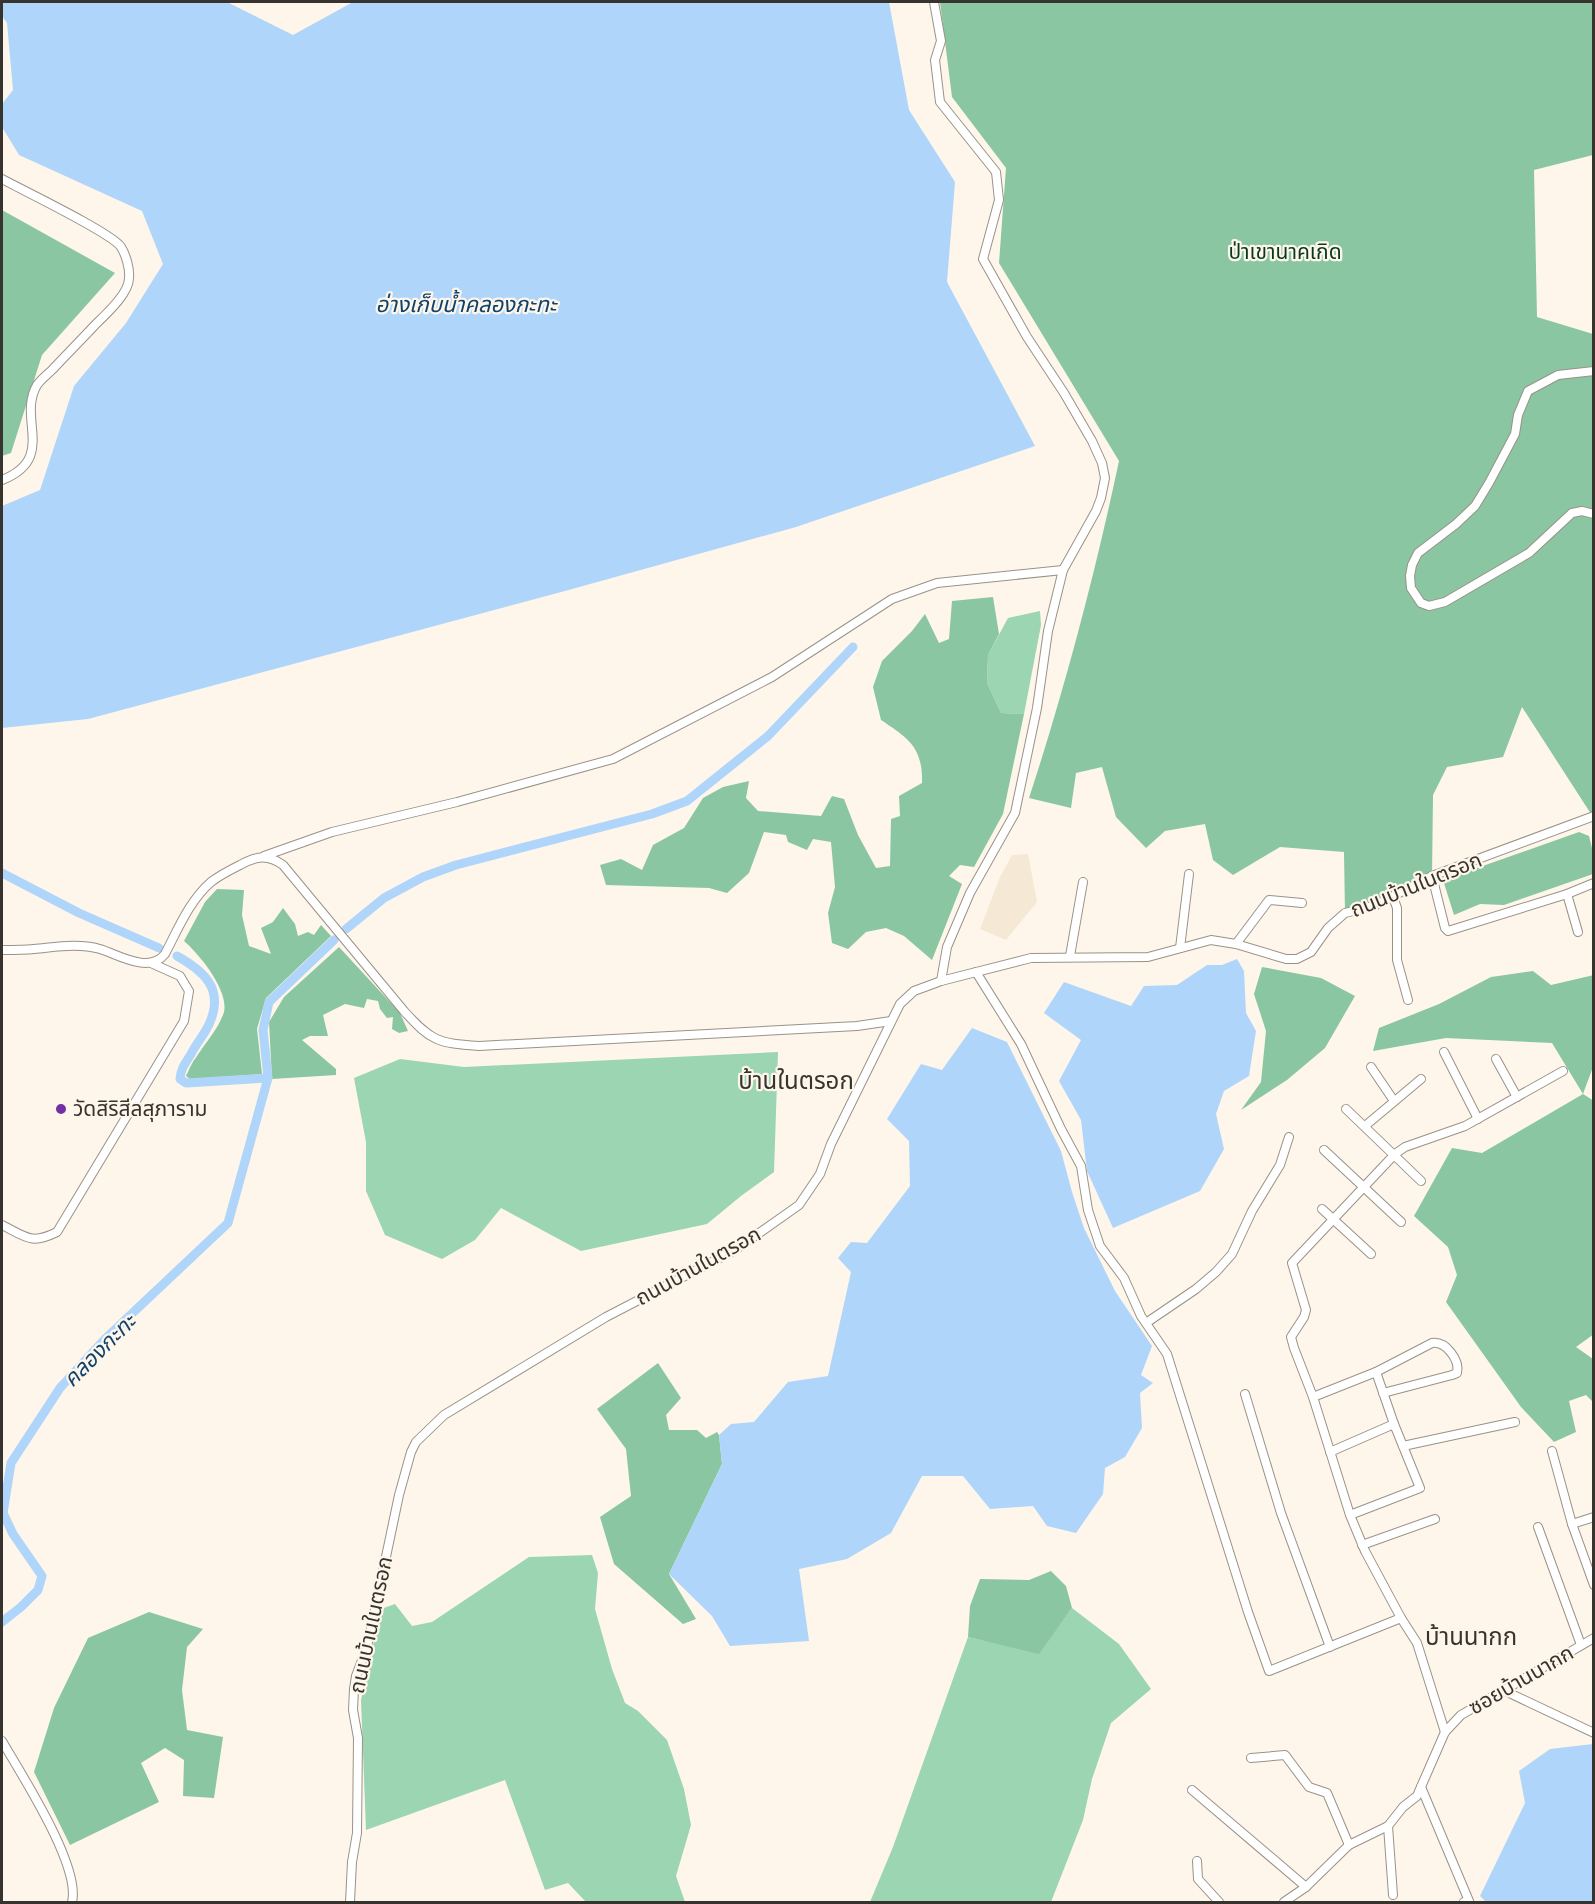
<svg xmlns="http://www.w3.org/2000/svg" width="1595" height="1904" font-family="Jost,'Noto Sans Thai',sans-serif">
  <rect width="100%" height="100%" fill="#fef6ea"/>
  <!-- built -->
  <polygon fill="#f5e9d6" points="1028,854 1037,902 1006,940 980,929 1000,877 1012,855"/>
  <!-- green -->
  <g fill="#9bd5b1">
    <polygon points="1040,611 1041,625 1024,714 1001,713 987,683 988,655 1008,618"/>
    <polygon points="778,1052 774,1172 741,1196 707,1224 581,1251 501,1208 475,1240 442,1259 385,1235 366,1191 366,1142 354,1078 400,1059 464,1067"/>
    <polygon points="592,1555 598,1573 595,1609 612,1669 625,1703 638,1711 667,1740 684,1789 691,1825 676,1876 685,1902 586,1902 568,1883 545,1890 505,1780 366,1830 361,1700 381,1609 395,1604 412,1626 432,1622 529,1557"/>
    <polygon points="1072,1608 1119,1644 1151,1689 1111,1723 1092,1779 1083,1820 1051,1902 870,1902 893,1847 968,1637 1039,1653"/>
  </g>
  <!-- forest -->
  <g fill="#8ac6a1">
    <path d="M940,2H1593V155L1534,170L1537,317L1593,334V817L1522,707L1503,757L1447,767L1433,795L1432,876L1345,913L1344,852L1280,847L1233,875L1213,860L1205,824L1165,831L1146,848L1116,817L1102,767L1076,773L1071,808L1029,798C1065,688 1095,574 1119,461L999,263L1006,168L952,97Z"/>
    <polygon points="2,210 115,273 42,355 11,453 2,456"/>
    <path d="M993,597L999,634L988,655L987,683L1001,713L1024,714L1003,814L974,867L960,865L949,876L962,884L932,960L904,936L886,928L866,932L848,949L832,943L828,913L835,887L831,842L813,839L807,850L788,842L786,835L764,832L749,873L727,893L709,888L606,885L600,865L621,859L642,870L653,845L684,828L703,798L723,787L749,781L746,798L758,811L821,816L832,796L844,799L858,835L876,868L890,866L891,819L900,816L899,796L922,783C923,747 908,738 881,720L873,687L882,661L912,631L925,614L939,643L949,639L952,601Z"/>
    <polygon points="1579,832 1589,836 1593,852 1593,874 1504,905 1480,904 1454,915 1443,880"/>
    <path d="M217,889L244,890L242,915L249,946L271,954L261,928L273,922L283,908L295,924L298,936L308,932L314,935L321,925L331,936L266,998L257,1029L262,1074L190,1079L186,1076C189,1070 192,1062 197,1056C206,1042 219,1028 224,1012C229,990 199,954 184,941L205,902Z"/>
    <polygon points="339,947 400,1013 408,1031 399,1033 392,1029 393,1017 387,1018 380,1009 378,1001 367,999 364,1008 345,1004 323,1015 328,1036 310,1036 302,1040 336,1069 336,1075 272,1079 269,1022 284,997"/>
    <polygon points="1262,967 1321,978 1355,996 1325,1048 1287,1080 1241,1110 1261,1082 1266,1031 1254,994"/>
    <polygon points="1533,971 1551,985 1594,975 1593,1067 1583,1094 1594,1101 1594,1334 1576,1347 1593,1359 1593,1402 1586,1395 1569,1401 1576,1432 1554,1442 1521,1407 1446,1302 1457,1275 1448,1247 1414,1216 1452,1148 1482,1153 1583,1094 1552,1043 1446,1038 1373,1051 1379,1028 1439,1004 1491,977"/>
    <polygon points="658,1363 681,1398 666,1415 669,1430 697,1430 706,1438 717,1432 719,1435 722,1464 669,1574 696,1619 683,1624 614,1564 600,1517 631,1496 626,1449 597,1409"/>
    <polygon points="1051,1571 1066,1586 1072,1608 1039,1654 968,1637 970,1606 980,1579 1029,1580"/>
    <polygon points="149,1612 203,1629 187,1647 182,1690 187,1730 223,1737 214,1798 183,1796 184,1760 165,1748 141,1763 159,1802 70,1845 34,1772 54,1708 88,1638"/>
  </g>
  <!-- water -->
  <g fill="#afd5fa">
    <polygon points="2,2 227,2 293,35 353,2 889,2 909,110 955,182 947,282 1035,446 796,527 565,591 88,719 2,728 2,506 40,490 74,386 126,323 163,264 142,211 19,155 2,127 2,104 13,90 7,23 2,16"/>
    <polygon points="1237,959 1244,971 1246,1013 1256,1031 1249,1076 1224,1091 1216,1114 1224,1149 1200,1191 1113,1228 1087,1171 1081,1120 1059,1081 1081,1040 1044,1013 1064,982 1131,1006 1144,986 1177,985 1207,965 1222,965"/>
    <polygon points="972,1028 1007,1042 1061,1151 1072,1192 1084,1228 1115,1291 1152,1346 1141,1375 1153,1383 1140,1393 1142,1428 1125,1457 1105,1468 1103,1494 1076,1533 1047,1526 1033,1506 990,1509 963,1476 922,1476 891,1533 847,1559 799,1569 809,1641 730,1646 712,1616 669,1574 722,1464 719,1435 731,1424 754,1422 788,1382 828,1376 851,1272 838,1258 851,1242 867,1243 910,1186 909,1141 887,1119 921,1064 942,1070"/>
    <polygon points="1593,1744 1593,1902 1486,1902 1480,1896 1525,1803 1519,1771 1550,1749"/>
  </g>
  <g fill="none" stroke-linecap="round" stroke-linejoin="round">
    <!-- canal -->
    <g stroke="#afd5fa" stroke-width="9">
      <polyline points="2,873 79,913 159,948"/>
      <polyline points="346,929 384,898 423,877 456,865 652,814 687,801 768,736 853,647"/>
      <path d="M177,956C204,971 224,989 210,1022C207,1031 196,1044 191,1054C185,1064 181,1068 180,1079L186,1083L268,1078"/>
      <polyline points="2,1622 21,1607 38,1590 42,1576 13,1534 3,1513 11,1463 60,1388 105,1339 228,1223 268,1078 263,1030 269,1002 334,940"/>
    </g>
    <!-- minor casing -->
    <g stroke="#999287" stroke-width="10">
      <g id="minor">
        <polyline points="934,2 941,41 935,60 940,102 996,172 999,200 983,259 1027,337 1064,393 1092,441 1102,463 1105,478 1101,498 1096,511 1063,570 1048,631 1037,708 1015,813 970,893 947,947 941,981"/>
        <path d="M2,179C22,190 112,233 121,247C126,255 130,269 129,278C129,294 105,315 94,326C81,340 67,354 53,369C48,374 41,379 37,385C17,419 57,458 2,480"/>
        <polyline points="1594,371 1558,375 1528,391 1518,415 1515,434 1489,483 1475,506 1456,524 1418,553 1412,565 1410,576 1411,588 1421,603 1429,606 1445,602 1529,553 1572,513 1582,511 1594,514"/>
        <polyline points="264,856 332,832 457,802 613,759 772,677 892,599 937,583 1063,570"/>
        <polyline points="1432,876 1445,928 1448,931 1567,894"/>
        <polyline points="1393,897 1397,908 1397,960 1408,1000"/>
        <polyline points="1578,932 1567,894 1594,883"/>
        <polyline points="1236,944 1269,900 1302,903"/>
        <polyline points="1180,948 1189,874"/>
        <path d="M2,950C12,950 24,950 34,949C57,947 77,943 100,949C119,955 149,974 165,954C178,929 190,900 211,882C220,875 230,870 240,865C256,856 268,854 283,865L404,1011C432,1042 438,1043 479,1046L857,1026L891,1021"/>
        <polyline points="1070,956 1083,882"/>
        <polyline points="976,972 1021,1044 1061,1129 1081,1166 1088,1210 1100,1246 1124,1278 1141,1316 1167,1354 1248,1612 1269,1671 1401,1618"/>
        <polyline points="1444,1052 1478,1119"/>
        <polyline points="1496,1059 1517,1097"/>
        <polyline points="1371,1067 1394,1101"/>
        <polyline points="1346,1109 1421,1181"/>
        <polyline points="1365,1126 1421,1079"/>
        <polyline points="1324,1150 1401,1222"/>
        <polyline points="1322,1209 1371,1254"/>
        <path d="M2,1225C26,1237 31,1245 57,1232L184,1021L189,991L180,976L151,963"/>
        <polyline points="1146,1323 1196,1289 1216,1272 1232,1254 1252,1211 1280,1165 1289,1137"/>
        <path d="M1376,1372L1432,1343C1446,1341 1460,1360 1457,1373L1452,1375L1383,1393"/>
        <polyline points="1245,1394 1281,1513 1330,1647"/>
        <polyline points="1313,1397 1376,1372 1394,1424 1420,1488 1350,1515"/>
        <polyline points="1403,1446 1515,1422"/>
        <polyline points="1552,1451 1572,1524 1594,1585"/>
        <polyline points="1330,1452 1394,1424"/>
        <polyline points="1572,1524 1594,1517"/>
        <polyline points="1538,1527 1581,1645"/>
        <polyline points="1362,1545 1435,1519"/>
        <polyline points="1505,1691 1594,1733"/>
        <polyline points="1445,1732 1417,1643 1401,1618 1365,1551 1350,1515 1313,1397 1294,1348 1291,1337 1304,1317 1306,1310 1292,1263 1395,1154 1405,1147 1465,1126 1563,1071"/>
        <path d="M2,1741C21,1774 81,1866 72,1902"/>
        <polyline points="1251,1758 1285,1755 1309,1787 1327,1793 1349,1845"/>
        <polyline points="1421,1787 1469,1901 1464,1902"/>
        <polyline points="1192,1790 1306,1887"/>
        <polyline points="1388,1826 1393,1895"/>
        <polyline points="1197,1861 1198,1879 1219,1902"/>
        <polyline points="350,1902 352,1862 357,1833 358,1738 353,1710 354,1689 356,1676 367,1647 399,1495 411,1452 416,1442 444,1415 606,1317 735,1250 799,1205 820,1174 831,1144 900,1004 914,991 941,981 1031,958 1148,957 1211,940 1236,944 1286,959 1297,959 1311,952 1328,928 1345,913 1374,906 1432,876 1594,816"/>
        <polyline points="1284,1902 1306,1887 1349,1845 1388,1826 1403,1807 1417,1796 1445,1732 1461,1715 1594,1638"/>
      </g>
    </g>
    <!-- minor -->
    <use href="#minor" stroke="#fff" stroke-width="8"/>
  </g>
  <!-- markers -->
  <circle fill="#7230a4" stroke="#fef6ea" stroke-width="2" cx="61" cy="1109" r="6"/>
  <g text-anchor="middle" stroke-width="4.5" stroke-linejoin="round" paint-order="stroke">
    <!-- park labels -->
    <g font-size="21" fill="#073921" stroke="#fef6ea">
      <text x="1285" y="259">ป่าเขานาคเกิด</text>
    </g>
    <!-- street labels -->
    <g font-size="21" fill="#37342f" stroke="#fef6ea">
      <text transform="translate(1416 885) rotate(-22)" y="7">ถนนบ้านในตรอก</text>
      <text transform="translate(698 1266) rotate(-29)" y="7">ถนนบ้านในตรอก</text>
      <text transform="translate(371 1625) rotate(-78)" y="7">ถนนบ้านในตรอก</text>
      <text transform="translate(1521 1680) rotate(-30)" y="7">ซอยบ้านนากก</text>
    </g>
    <!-- poi labels -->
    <g font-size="21" fill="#37342f" stroke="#fef6ea" text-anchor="start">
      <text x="73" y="1116">วัดสิริสีลสุภาราม</text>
    </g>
    <!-- water labels -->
    <g font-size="22" font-style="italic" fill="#0e436d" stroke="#fef6ea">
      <text x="466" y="312">อ่างเก็บน้ำคลองกะทะ</text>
      <text transform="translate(99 1350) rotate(-45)" y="8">คลองกะทะ</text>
    </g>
    <!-- quarter labels -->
    <g font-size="24" fill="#37342f" stroke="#fef6ea">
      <text x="796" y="1089">บ้านในตรอก</text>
      <text x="1471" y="1645">บ้านนากก</text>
    </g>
  </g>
  <!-- border -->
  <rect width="1595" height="1904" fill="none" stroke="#37342f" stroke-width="6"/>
</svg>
